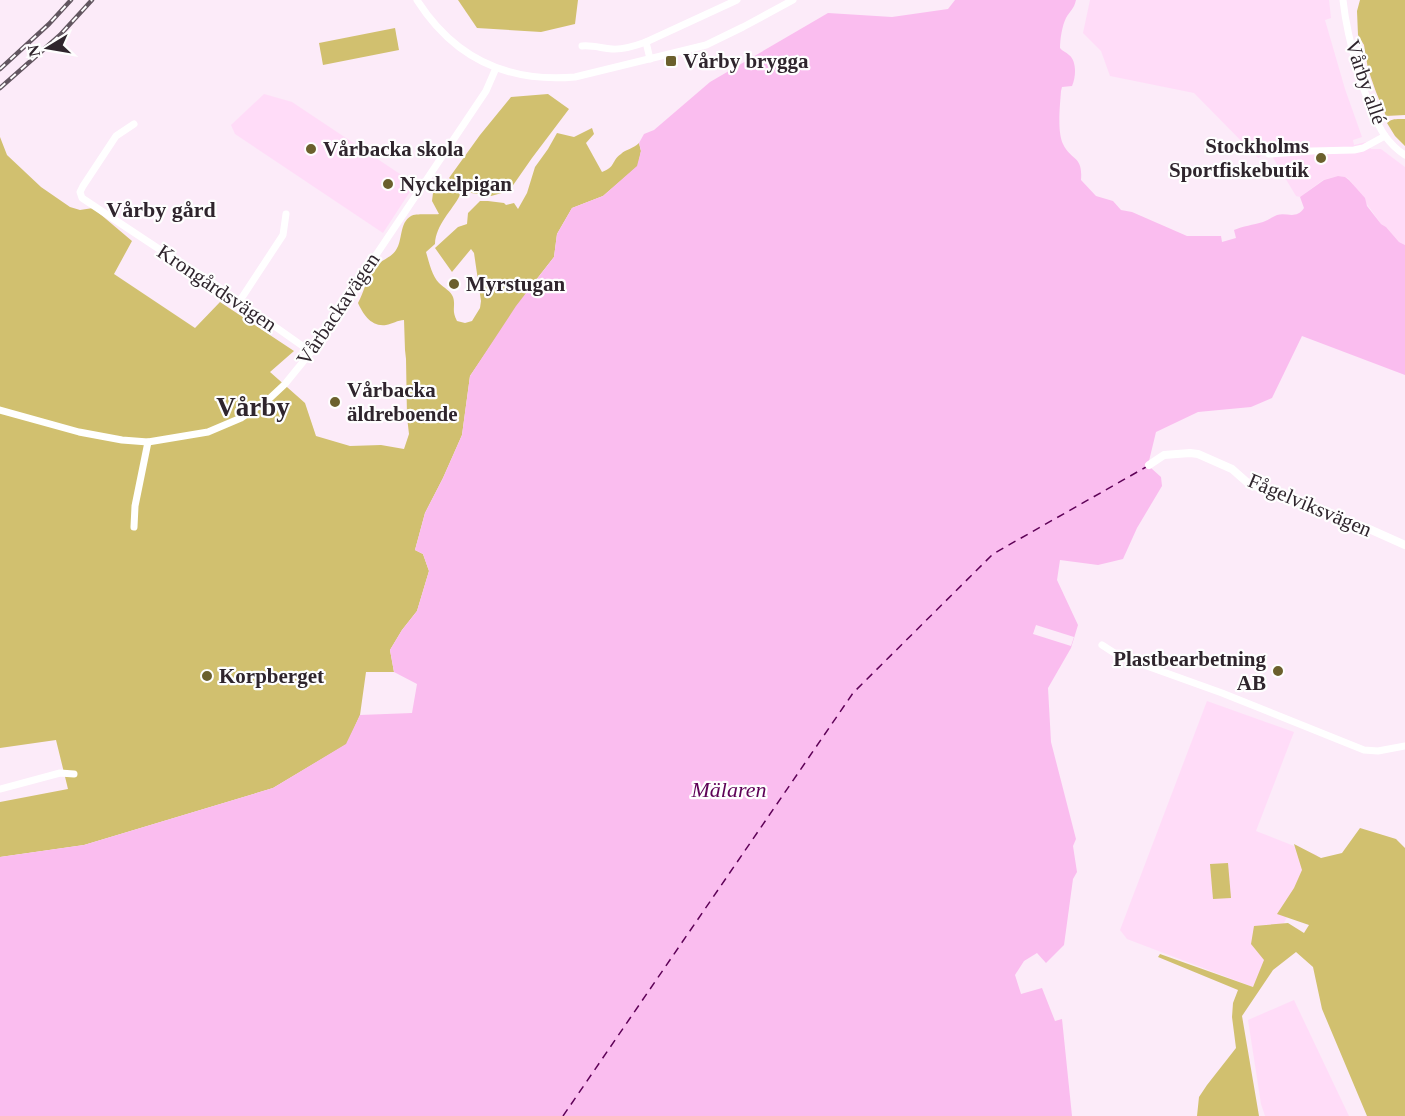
<svg xmlns="http://www.w3.org/2000/svg" width="1405" height="1116" font-family="'Times New Roman',serif">
  <rect width="100%" height="100%" fill="#fcebf9"/>
  <!-- built -->
  <g fill="#ffdcf8">
    <polygon points="1090,0 1329,0 1331,18 1325,20 1345,89 1362,137 1353,140 1354,145 1366,142 1371,149 1381,149 1405,167 1405,245 1399,242 1386,227 1381,224 1349,179 1345,177 1338,176 1323,180 1300,197 1296,196 1269,151 1258,158 1194,93 1110,76 1101,51 1083,33"/>
    <polygon points="264,94 292,102 415,184 383,233 235,134 231,125"/>
    <polygon points="1207,701 1294,732 1256,831 1317,855 1253,987 1127,939 1120,930"/>
    <polygon points="1294,1000 1349,1116 1265,1116 1261,1104 1248,1020"/>
  </g>
  <!-- green -->
  <g fill="#d1c06f">
    <polygon points="458,0 578,0 575,24 541,32 477,28"/>
    <polygon points="1360,0 1405,0 1405,115 1386,116 1376,92 1368,69 1364,45 1358,35 1357,11"/>
    <polygon points="395,28 399,50 323,65 319,43"/>
    <polygon points="548,94 569,109 532,158 509,191 491,196 465,192 449,178 480,135 511,97"/>
    <path d="M1405,119V146L1395,136L1387,123C1391,118 1399,119 1405,119Z"/>
    <path d="M592,128L594,134L586,143L602,172C616,167 611,161 621,154C626,149 633,149 639,143L641,151L638,166L603,196L572,208L557,234L554,257L532,285L470,376L462,435L443,478L425,513L415,550L423,554L429,571L417,611L402,630L390,650L394,672H366L360,715L347,744L273,788L84,845L0,857V802L68,789L56,740L0,748V137L7,155L41,187L70,207L80,210L93,208L132,241L114,274L195,328L220,302L294,351L270,372L305,403L316,436L350,446L381,445L404,449L409,434L407,417L406,359L405,350L404,320C398,320 392,324 386,325C371,327 363,314 358,303C364,292 367,277 374,268C379,261 391,258 396,250C403,240 399,223 411,216C416,213 432,215 439,214L432,201L433,193L457,191L460,195C452,211 436,224 435,244L426,252C429,262 432,276 439,283C444,288 451,291 453,297C456,306 451,310 457,321L465,323L472,321L480,308L481,301L474,253L471,249L452,272L435,248L458,227L467,224L468,213L480,201H488L504,203L506,205L514,203L518,209L527,193L535,167L548,149L557,133L574,137Z"/>
    <polygon points="1360,828 1396,839 1405,848 1405,1116 1367,1116 1322,1009 1313,967 1296,952 1273,970 1242,1016 1259,1116 1197,1116 1199,1097 1207,1085 1236,1048 1232,1017 1233,1003 1238,990 1158,957 1160,954 1253,987 1264,960 1251,944 1254,926 1288,923 1304,933 1309,925 1277,914 1294,888 1302,870 1294,844 1321,858 1342,853"/>
    <polygon points="1228,863 1231,898 1213,899 1210,864"/>
  </g>
  <!-- water -->
  <path fill="#fabdef" d="M955,0H1076C1074,9 1070,11 1066,18C1062,26 1060,39 1060,48C1062,51 1066,52 1069,55C1077,61 1076,77 1072,86L1062,87L1061,91C1060,106 1057,131 1063,144C1071,161 1083,155 1081,180L1096,196L1113,201L1121,210L1132,212L1187,236H1221L1222,242L1236,238L1234,230C1243,226 1253,225 1263,222C1268,220 1272,217 1277,215C1287,212 1296,220 1304,208L1300,197L1324,180L1338,176L1345,177L1349,180L1365,198L1367,206L1381,224L1386,227L1399,242L1405,245V375L1302,336L1272,398L1251,407L1198,412L1156,432L1149,461L1151,468L1161,477L1162,486L1137,528L1123,559L1098,565L1060,560L1057,580L1078,625L1071,648L1048,688L1051,742L1076,839L1073,846L1077,872L1073,879L1064,945L1046,963L1037,953L1024,961L1015,975L1021,994L1042,988L1055,1021L1062,1019L1072,1116H0V857L84,845L273,788L346,744L360,715L412,713L417,684L394,672L390,650L402,630L417,611L429,571L423,554L415,550L425,513L443,478L462,435L470,376L516,306L554,257L557,234L572,208L603,196L637,166L641,151L639,143L644,134L654,130L710,82L828,13L892,17L948,9Z"/>
  <!-- pier -->
  <polygon fill="#fcebf9" points="1036,625 1074,637 1071,646 1033,634"/>
  <g fill="none" stroke-linecap="round" stroke-linejoin="round">
    <!-- ferry -->
    <polyline stroke="#5e0257" stroke-width="1.5" stroke-dasharray="8 6" stroke-linecap="butt" points="563,1116 853,693 993,554 1146,467"/>
    <!-- minor -->
    <g stroke="#fff" stroke-width="7">
      <path d="M417,0C454,58 506,83 575,77L706,45L743,27L793,0"/>
      <path d="M1343,0C1347,37 1365,106 1385,136C1391,144 1397,150 1405,155"/>
      <polyline points="646,42 650,59"/>
      <path d="M582,46C592,45 601,48 612,49C623,50 635,46 646,42L737,0"/>
      <polyline points="134,124 116,136 83,186 80,192 82,198 159,249 209,280 311,352"/>
      <polyline points="1269,154 1312,151 1354,150 1363,148 1385,136"/>
      <polyline points="239,302 283,235 286,214"/>
      <polyline points="0,410 79,432 122,440 148,442 208,432 241,418 269,399 285,384 311,352 486,91 496,68"/>
      <polyline points="134,527 135,506 148,442"/>
      <polyline points="1102,645 1119,656 1222,693 1364,750 1378,751 1405,746"/>
      <polyline points="0,789 60,773 74,774"/>
    </g>
    <!-- major -->
    <polyline stroke="#fff" stroke-width="8" points="1149,465 1164,455 1190,453 1198,454 1232,469 1249,484 1367,528 1405,545"/>
    <!-- rail casing -->
    <g stroke="#625660" stroke-width="4.5">
      <g id="rail">
        <polyline points="0,69 49,24 71,0"/>
        <polyline points="0,88 60,35 92,0"/>
      </g>
    </g>
    <!-- rail -->
    <use href="#rail" stroke="#fefefe" stroke-width="2" stroke-dasharray="7" stroke-linecap="butt"/>
  </g>
  <!-- markers -->
  <g fill="#6b602d" stroke="#fefefe" stroke-width="2">
    <rect x="665" y="55" width="12" height="12" rx="3"/>
    <circle cx="311" cy="149" r="6"/>
    <circle cx="1321" cy="158" r="6"/>
    <circle cx="388" cy="184" r="6"/>
    <circle cx="454" cy="284" r="6"/>
    <circle cx="335" cy="402" r="6"/>
    <circle cx="1278" cy="671" r="6"/>
    <circle cx="207" cy="676" r="6"/>
  </g>
  <g text-anchor="middle" stroke-width="4.5" stroke-linejoin="round" paint-order="stroke">
    <!-- poi labels -->
    <g font-size="21" font-weight="bold" fill="#2f252d" stroke="#fefefe" text-anchor="start">
      <text x="683" y="68">Vårby brygga</text>
      <text x="1309" y="153" text-anchor="end">Stockholms<tspan x="1309" dy="24">Sportfiskebutik</tspan></text>
      <text x="323" y="156">Vårbacka skola</text>
      <text x="400" y="191">Nyckelpigan</text>
      <text x="466" y="291">Myrstugan</text>
      <text x="347" y="397">Vårbacka<tspan x="347" dy="24">äldreboende</tspan></text>
      <text x="1266" y="666" text-anchor="end">Plastbearbetning<tspan x="1266" dy="24">AB</tspan></text>
      <text x="219" y="683">Korpberget</text>
    </g>
    <!-- street labels -->
    <g font-size="21" fill="#2f252d" stroke="#fefefe">
      <text transform="translate(1366 82) rotate(71)" y="7">Vårby allé</text>
      <text transform="translate(217 288) rotate(34)" y="7">Krongårdsvägen</text>
      <text transform="translate(338 309) rotate(-56)" y="7">Vårbackavägen</text>
      <text transform="translate(1310 505) rotate(23)" y="7">Fågelviksvägen</text>
    </g>
    <!-- neighbourhood labels -->
    <g font-size="22" font-weight="bold" fill="#2f252d" stroke="#fefefe">
      <text x="161" y="217">Vårby gård</text>
    </g>
    <!-- water labels -->
    <g font-size="22" font-style="italic" fill="#5e0257" stroke="#fefefe">
      <text x="729" y="797">Mälaren</text>
    </g>
    <!-- district labels -->
    <g font-size="27" font-weight="bold" fill="#2f252d" stroke="#fefefe">
      <text x="253" y="416">Vårby</text>
    </g>
  </g>
  <!-- north arrow -->
  <g transform="translate(48 48) rotate(259)" stroke="#fefefe" stroke-width="4.5" paint-order="stroke">
  <path d="M0-4.5L10 22L0 15L-10 22Z" fill="#2f252d"/>
  <text y="-9" font-size="16" font-weight="bold" text-anchor="middle" fill="#2f252d">N</text>
  </g>
</svg>
